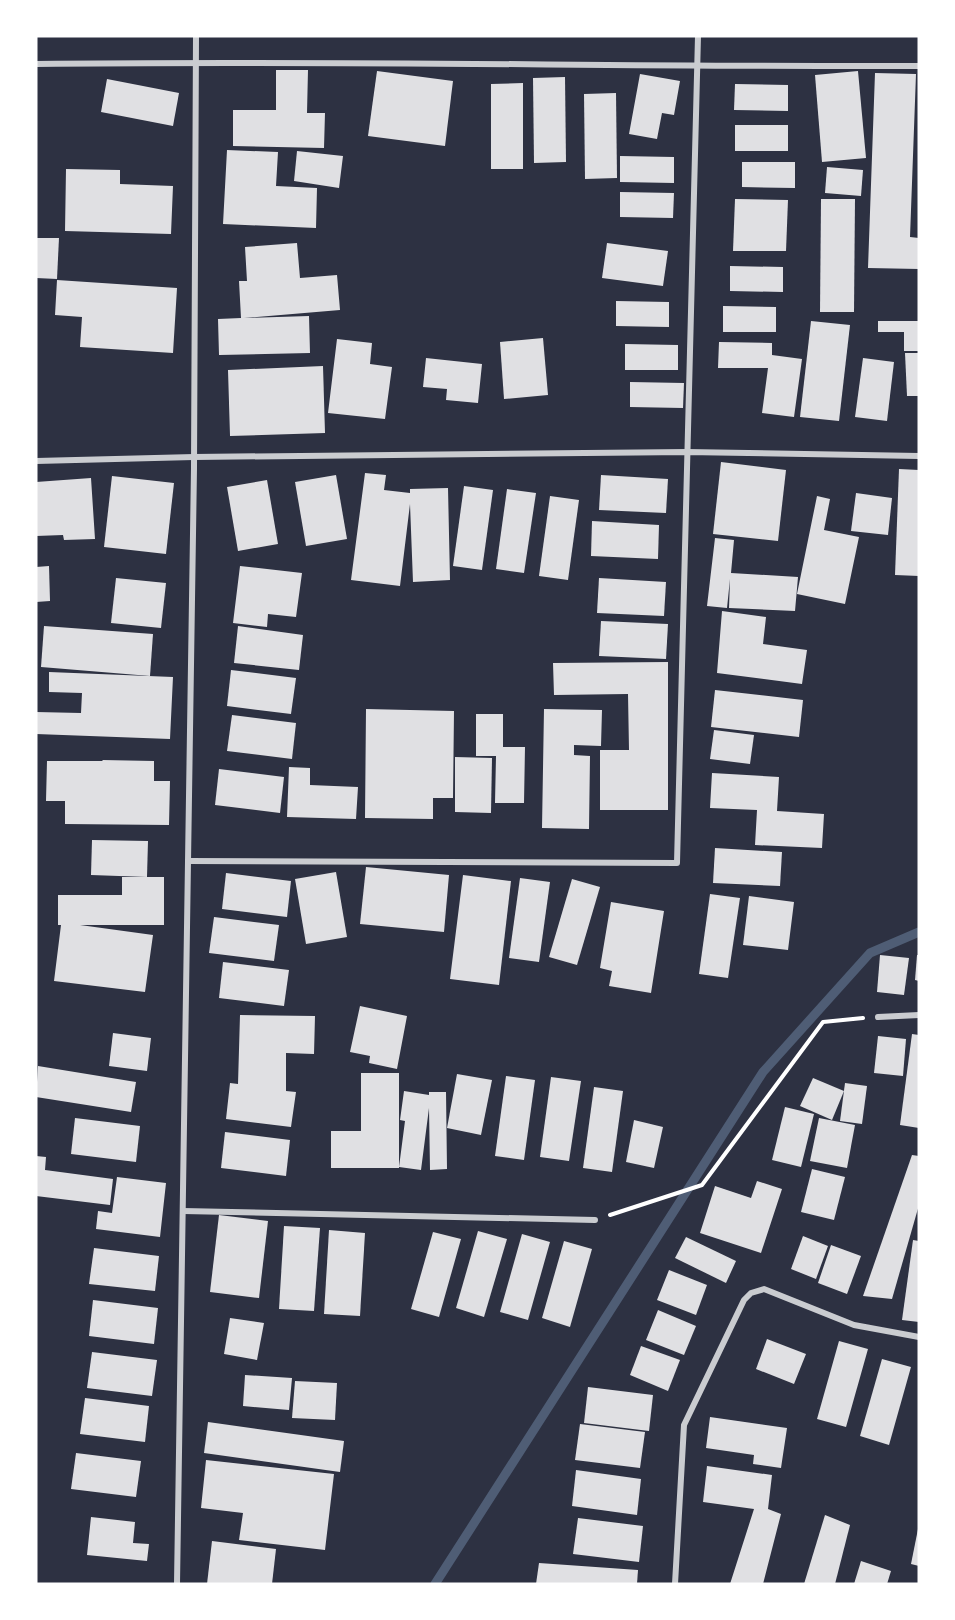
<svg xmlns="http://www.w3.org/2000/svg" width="955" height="1620" font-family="'Roboto Condensed',sans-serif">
  <rect width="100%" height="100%" fill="#2d3142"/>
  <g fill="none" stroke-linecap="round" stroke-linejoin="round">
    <!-- stream -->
    <polyline stroke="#4f5d75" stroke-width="9" points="435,1584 763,1072 870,953 919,932"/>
  </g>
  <!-- building -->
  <g fill="#e0e0e3">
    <polygon points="276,70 308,70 307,113 325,113 324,148 233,146 233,110 276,110"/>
    <polygon points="377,71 453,81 445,146 368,136"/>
    <polygon points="858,71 866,158 822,162 815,75"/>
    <polygon points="875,73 916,74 910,237 919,238 919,269 868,268"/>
    <polygon points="640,74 680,81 674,115 662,113 657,139 629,134"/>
    <polygon points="565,77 566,162 534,163 533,78"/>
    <polygon points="107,79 179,93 173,126 101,112"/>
    <polygon points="523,83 523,169 491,169 491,84"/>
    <polygon points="735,84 788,85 788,111 734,110"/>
    <polygon points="616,93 617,178 585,179 584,94"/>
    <rect x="735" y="125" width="53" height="26"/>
    <polygon points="227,150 278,152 276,186 317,188 316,228 223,224"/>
    <polygon points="297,151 343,156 339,188 294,181"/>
    <polygon points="620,156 674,157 674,183 620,182"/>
    <polygon points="742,162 795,162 795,188 742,187"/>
    <polygon points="827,167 863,170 861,196 825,193"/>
    <polygon points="66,169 120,170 120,184 173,186 171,234 65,231"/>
    <polygon points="620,192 674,193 673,218 620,217"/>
    <polygon points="735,199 788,200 786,251 733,251"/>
    <polygon points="821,199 855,199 854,312 820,312"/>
    <polygon points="36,238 59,238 57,279 36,278"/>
    <polygon points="297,243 300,278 337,275 340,310 244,318 309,316 310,353 219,355 218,319 241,318 239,281 247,281 245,247"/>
    <polygon points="607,243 668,251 663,286 602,278"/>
    <polygon points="730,266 783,267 783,292 730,291"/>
    <polygon points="57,280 177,288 173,353 80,347 82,317 55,315"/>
    <polygon points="616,301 669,302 669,327 616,326"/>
    <polygon points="723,306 776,307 776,332 723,332"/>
    <polygon points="811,321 850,325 839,421 800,417"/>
    <polygon points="878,321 919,321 919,351 904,351 904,332 878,332"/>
    <polygon points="543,338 548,395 504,399 500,342"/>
    <polygon points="337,339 372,343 370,364 392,367 385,419 328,413"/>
    <polygon points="719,342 772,343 772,355 802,359 794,417 762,413 768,368 718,368"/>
    <polygon points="625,344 678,345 678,370 625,370"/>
    <polygon points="905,353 919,353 919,396 907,396"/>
    <polygon points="426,358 482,364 478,403 446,400 447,389 423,387"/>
    <polygon points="863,358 894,362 887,421 855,417"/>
    <polygon points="323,366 325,433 230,436 228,370"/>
    <polygon points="630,382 684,383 683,408 630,407"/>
    <polygon points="721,462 786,470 778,541 713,534"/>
    <polygon points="899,469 919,470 919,576 895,575"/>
    <polygon points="365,473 386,475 384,490 410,493 410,489 448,488 450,580 413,582 410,504 400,586 351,580"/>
    <polygon points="336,475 347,539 306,546 295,482"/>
    <polygon points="601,475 668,479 666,513 599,510"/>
    <polygon points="112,476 174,483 166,554 104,547"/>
    <polygon points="91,478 95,539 64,540 63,535 36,536 36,482"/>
    <polygon points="267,480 278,544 238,551 227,487"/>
    <polygon points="464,486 493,490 482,570 453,566"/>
    <polygon points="507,489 536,493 524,573 496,569"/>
    <polygon points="856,493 892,498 888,535 851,531"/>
    <polygon points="550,496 579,500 568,580 539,576"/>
    <polygon points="817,496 830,499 824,530 859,537 845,604 797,594"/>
    <polygon points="592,521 659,525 658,559 591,556"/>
    <polygon points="715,538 734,540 731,573 798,577 795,611 729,608 730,579 727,608 707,606"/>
    <polygon points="49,566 50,601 36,602 36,567"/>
    <polygon points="240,566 302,573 296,617 268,614 267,627 233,623"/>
    <polygon points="116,578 166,583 161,628 111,623"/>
    <polygon points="599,578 666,582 664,616 597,613"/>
    <polygon points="722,611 766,617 763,644 807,650 802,684 717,673"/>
    <polygon points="601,621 668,624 666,659 599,656"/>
    <polygon points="44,626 153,634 150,676 41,667"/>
    <polygon points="238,626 303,635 299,670 234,663"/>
    <polygon points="668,662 668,810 600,810 600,750 629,750 628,694 554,695 553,663"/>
    <polygon points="231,670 296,678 291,714 227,706"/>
    <polygon points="49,672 173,677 170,739 36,734 36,712 81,713 82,693 49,692"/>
    <polygon points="715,690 803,700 799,737 711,727"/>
    <polygon points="366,709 454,711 453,798 433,798 433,819 365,818"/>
    <polygon points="544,709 602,710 601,746 574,745 574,755 590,756 589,829 542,828"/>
    <polygon points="476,714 503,714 503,747 525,747 524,803 495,803 496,756 476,756"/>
    <polygon points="232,715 296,723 292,759 227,751"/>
    <polygon points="714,730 754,735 750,764 710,759"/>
    <polygon points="455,757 492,758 491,813 455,812"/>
    <polygon points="102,760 154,761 154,781 170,781 169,825 65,824 65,801 46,801 47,761 103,761"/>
    <polygon points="289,767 310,768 310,785 358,787 356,819 287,817"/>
    <polygon points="219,769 284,777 280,813 215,805"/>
    <polygon points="712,773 779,777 777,811 824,814 822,848 755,845 757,810 710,808"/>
    <polygon points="92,840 148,841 147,877 91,875"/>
    <polygon points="715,848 782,852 780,886 713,883"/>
    <polygon points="366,867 449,875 444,932 360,924"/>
    <polygon points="336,872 347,937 306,944 295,879"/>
    <polygon points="226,873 291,881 287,917 222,909"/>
    <polygon points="463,875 511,881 499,985 450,979"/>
    <polygon points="122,877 164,877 164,925 80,925 153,935 145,992 54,981 61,925 58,925 58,895 122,895"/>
    <polygon points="520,878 550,882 539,962 509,958"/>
    <polygon points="572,879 600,887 577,965 549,957"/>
    <polygon points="710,894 740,898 728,978 699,974"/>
    <polygon points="749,896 794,902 788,950 743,945"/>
    <polygon points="611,902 664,911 651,993 609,986 612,971 600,968"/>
    <polygon points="214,917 279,925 274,961 209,953"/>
    <polygon points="880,955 909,958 904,995 877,992"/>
    <polygon points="917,955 919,955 919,981 915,980"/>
    <polygon points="223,962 289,970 284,1006 219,998"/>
    <polygon points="360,1006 407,1016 397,1069 369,1063 370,1056 350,1052"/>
    <polygon points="240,1015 315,1016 314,1054 286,1053 286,1091 296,1092 291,1127 226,1119 230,1083 238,1084"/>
    <polygon points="113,1033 151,1038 147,1071 109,1066"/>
    <polygon points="912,1034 919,1035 919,1128 900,1125"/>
    <polygon points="878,1036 906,1039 903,1076 874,1073"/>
    <polygon points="38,1066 136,1082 131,1112 36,1097"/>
    <polygon points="361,1073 399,1073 399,1168 331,1168 331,1131 361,1131"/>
    <polygon points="457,1074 492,1080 481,1135 447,1128"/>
    <polygon points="506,1076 535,1080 524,1160 495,1156"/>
    <polygon points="551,1077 581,1081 569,1161 540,1157"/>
    <polygon points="813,1078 844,1091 832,1120 800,1106"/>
    <polygon points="845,1083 867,1086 862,1124 840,1121"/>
    <polygon points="594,1087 623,1091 612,1172 583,1168"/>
    <polygon points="404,1091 429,1095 429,1092 446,1092 447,1169 430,1170 429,1108 421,1170 399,1167 405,1121 400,1120"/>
    <polygon points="785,1107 814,1114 801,1167 772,1160"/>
    <polygon points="75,1118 140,1126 136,1162 71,1154"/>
    <polygon points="819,1118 855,1125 847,1168 810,1161"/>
    <polygon points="634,1120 663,1127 654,1168 626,1162"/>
    <polygon points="225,1132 290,1140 286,1176 221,1168"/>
    <polygon points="912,1155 919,1156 919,1205 892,1299 863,1296"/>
    <polygon points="36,1156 46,1157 45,1170 113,1179 110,1205 36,1196"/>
    <polygon points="812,1169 845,1177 834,1220 801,1212"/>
    <polygon points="117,1177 166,1183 160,1237 96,1229 98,1211 112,1213"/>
    <polygon points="757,1181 782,1189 761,1253 700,1233 715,1186 751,1198"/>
    <polygon points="219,1215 268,1221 259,1298 210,1292"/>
    <polygon points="284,1226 320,1228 314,1311 279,1309"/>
    <polygon points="329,1230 365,1233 360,1316 324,1314"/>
    <polygon points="478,1231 507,1239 484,1317 456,1308"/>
    <polygon points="433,1232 461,1239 439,1317 411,1309"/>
    <polygon points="522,1234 550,1242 528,1320 500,1312"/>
    <polygon points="803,1236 828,1246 816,1279 791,1269"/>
    <polygon points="686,1237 736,1261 726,1283 675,1258"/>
    <polygon points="913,1240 919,1241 919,1322 902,1320"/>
    <polygon points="564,1241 592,1249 570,1327 542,1318"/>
    <polygon points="831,1245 861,1256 847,1294 818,1283"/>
    <polygon points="94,1248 159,1256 155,1291 89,1284"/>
    <polygon points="669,1270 707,1285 696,1315 657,1300"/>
    <polygon points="93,1300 158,1308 154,1344 89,1336"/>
    <polygon points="658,1310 696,1326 684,1355 646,1340"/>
    <polygon points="230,1318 264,1323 257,1360 224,1354"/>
    <polygon points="767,1339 806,1354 794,1384 756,1369"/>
    <polygon points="839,1341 868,1349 846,1427 817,1419"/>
    <polygon points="641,1346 680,1360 668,1391 630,1375"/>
    <polygon points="92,1352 157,1360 152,1396 87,1388"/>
    <polygon points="882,1359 911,1367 889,1445 860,1436"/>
    <polygon points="245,1375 292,1378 289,1410 243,1406"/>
    <polygon points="295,1381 337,1383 335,1420 292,1418"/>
    <polygon points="588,1387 653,1395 649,1431 584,1423"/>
    <polygon points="85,1398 149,1406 145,1442 80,1434"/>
    <polygon points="710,1417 787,1428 781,1468 753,1464 754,1455 706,1448"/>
    <polygon points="208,1422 344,1441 340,1472 204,1453"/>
    <polygon points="580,1424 645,1432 640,1468 575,1460"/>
    <polygon points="76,1453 141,1461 136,1497 71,1489"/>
    <polygon points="206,1460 334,1474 325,1550 239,1540 243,1513 201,1508"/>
    <polygon points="707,1466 772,1475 768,1509 781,1514 763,1584 730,1584 754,1509 703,1502"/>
    <polygon points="576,1470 641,1479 637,1515 572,1506"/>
    <polygon points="825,1515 850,1525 835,1584 804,1584"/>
    <polygon points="91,1517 135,1522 133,1543 149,1544 147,1561 87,1555"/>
    <polygon points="578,1518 643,1526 639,1562 573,1554"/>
    <polygon points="918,1529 919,1530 919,1566 911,1564"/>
    <polygon points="212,1541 276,1549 272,1584 207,1584"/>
    <polygon points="861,1561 891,1571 887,1584 854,1584"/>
    <polygon points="539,1563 638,1570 637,1584 536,1584"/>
  </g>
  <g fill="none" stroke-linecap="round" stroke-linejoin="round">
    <!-- path -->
    <polyline stroke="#fff" stroke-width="4" points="610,1215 702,1185 823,1022 863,1018"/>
    <!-- minor -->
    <g stroke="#caccd0" stroke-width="6">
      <path d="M36,64C330,60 625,67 919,66"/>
      <polyline points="36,461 194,457 687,452 919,456"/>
      <polyline points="188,861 677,863 698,36"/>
      <polyline points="878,1017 919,1015"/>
      <polyline points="183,1211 595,1220"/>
      <polyline points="177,1584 194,468 196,36"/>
      <polyline points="675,1584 684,1425 744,1300 751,1293 764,1289 854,1325 919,1337"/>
    </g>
  </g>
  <!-- border -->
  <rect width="955" height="1620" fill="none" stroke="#ffffff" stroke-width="75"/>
</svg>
